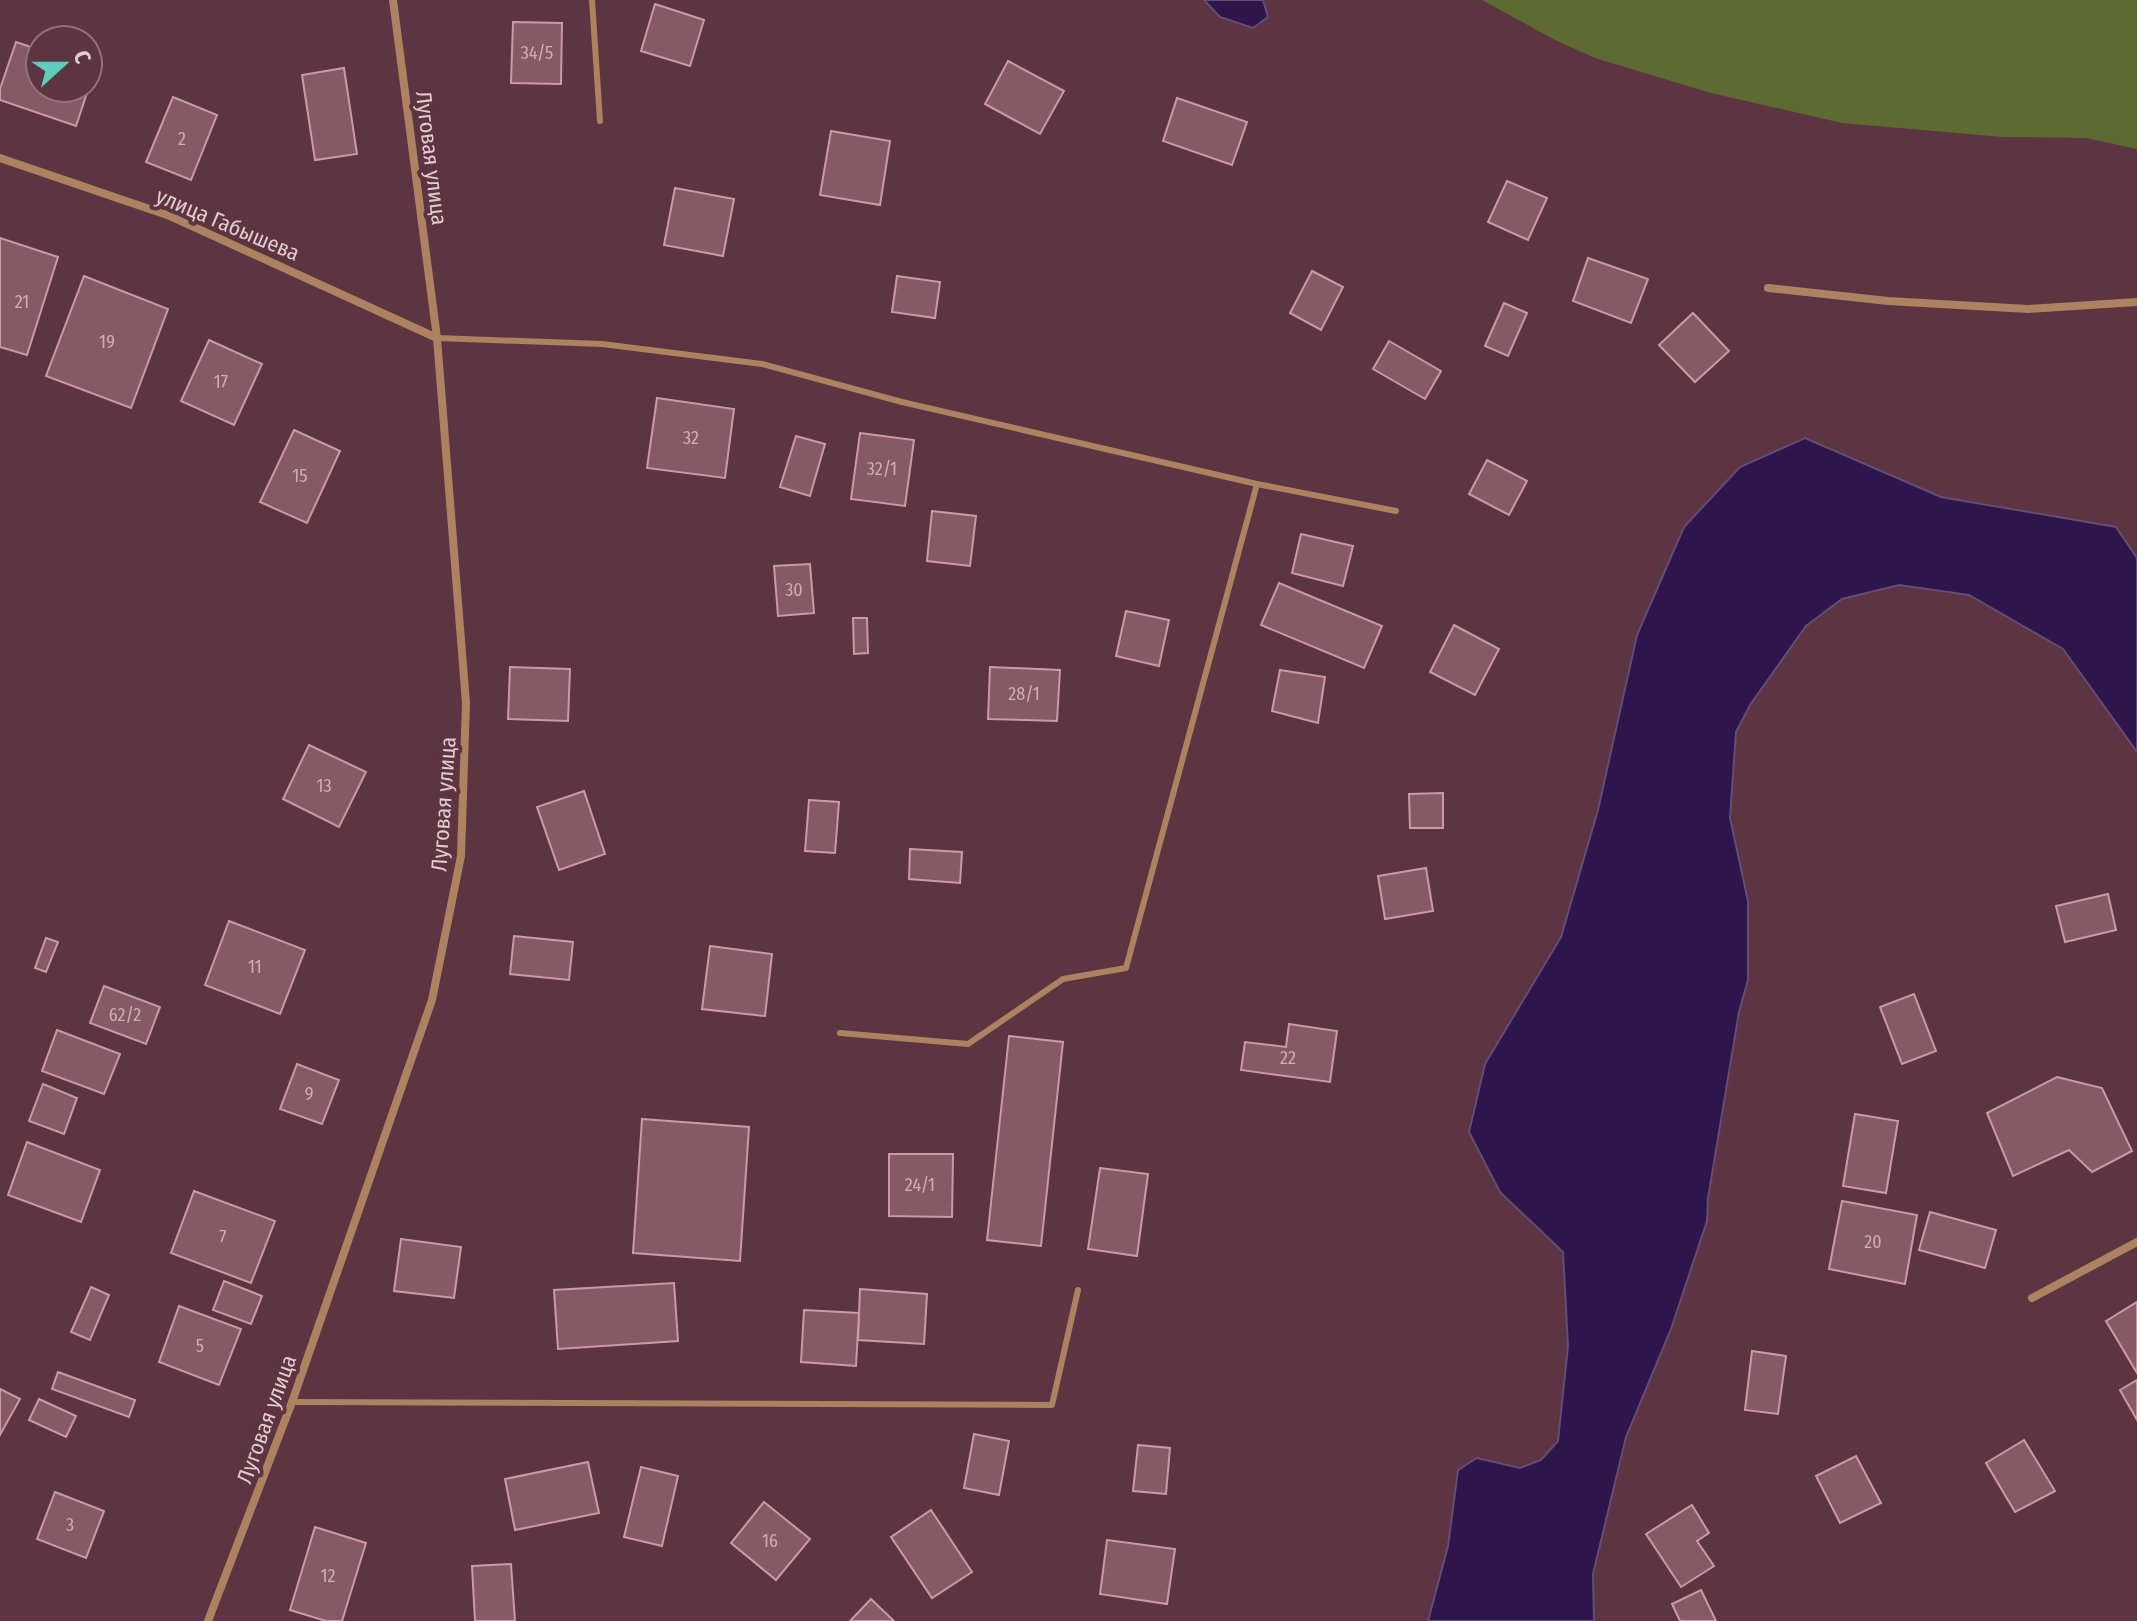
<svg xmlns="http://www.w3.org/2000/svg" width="2137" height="1621" font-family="'Fira Sans Condensed',sans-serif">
  <rect width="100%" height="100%" fill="#5d3441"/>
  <!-- green -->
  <polygon fill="#5d6b32" points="1482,0 2137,0 2137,149 2086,138 2003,137 1842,123 1711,93 1595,58 1555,40"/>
  <!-- water -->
  <g fill="#2e164c" stroke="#654c74" stroke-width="2">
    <polygon points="1204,0 1263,0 1268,17 1253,28 1220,17"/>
    <polygon points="1805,438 1941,497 2116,527 2137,558 2137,752 2063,649 1969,595 1899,585 1842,599 1806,626 1750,705 1736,732 1730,818 1748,901 1748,980 1739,1012 1708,1198 1707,1221 1671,1329 1626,1437 1593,1574 1594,1621 1428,1621 1448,1546 1458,1470 1477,1458 1520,1468 1541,1460 1558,1441 1568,1346 1563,1252 1500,1192 1469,1132 1485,1064 1561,937 1598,810 1637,635 1684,527 1740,467"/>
  </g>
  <!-- building -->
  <g fill="#865966" stroke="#cb99a7" stroke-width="2">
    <polygon points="655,4 704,20 690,66 641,51"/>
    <polygon points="513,22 562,23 561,84 511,83"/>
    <polygon points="16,42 40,50 40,88 88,88 88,67 95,69 76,126 0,100 0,89"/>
    <polygon points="1008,61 1064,91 1040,134 985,104"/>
    <polygon points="344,68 357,154 315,160 302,75"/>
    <polygon points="173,97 217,115 191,180 146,162"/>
    <polygon points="1177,98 1247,122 1232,165 1163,141"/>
    <polygon points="831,131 890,141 880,205 820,195"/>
    <polygon points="1507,181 1547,198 1528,240 1488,222"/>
    <polygon points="675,188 734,199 723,256 664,245"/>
    <polygon points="0,238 58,257 27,355 0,347"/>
    <polygon points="1588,258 1648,279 1631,323 1573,301"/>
    <polygon points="1312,271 1343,287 1321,330 1290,313"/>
    <polygon points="84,276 168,309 131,408 46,376"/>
    <polygon points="897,276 940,282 935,318 892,312"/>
    <polygon points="1504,303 1527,313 1508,356 1485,346"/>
    <polygon points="1693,313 1729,351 1695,382 1659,345"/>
    <polygon points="209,340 262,364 234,425 181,401"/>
    <polygon points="1389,341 1441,371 1425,399 1373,369"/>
    <polygon points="657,398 734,409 725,478 647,468"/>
    <polygon points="294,430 340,451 307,523 260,502"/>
    <polygon points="860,433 914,440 905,506 851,499"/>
    <polygon points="796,436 825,444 810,496 780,487"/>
    <polygon points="1487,460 1527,481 1509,515 1469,494"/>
    <polygon points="932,511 976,516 970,566 927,561"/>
    <polygon points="1301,534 1353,546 1343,586 1292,573"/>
    <polygon points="810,564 814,613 778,616 774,566"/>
    <polygon points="1279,583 1382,626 1364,668 1261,625"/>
    <polygon points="1126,611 1169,620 1159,666 1116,656"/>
    <polygon points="853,618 867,618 868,653 854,654"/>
    <polygon points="1454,625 1499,649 1475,695 1430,672"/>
    <polygon points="510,667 570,669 568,721 508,719"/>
    <polygon points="990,667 1060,670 1057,721 988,719"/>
    <polygon points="1280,670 1325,677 1318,723 1272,711"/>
    <polygon points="309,745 366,772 339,827 283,799"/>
    <polygon points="584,791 605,854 559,870 537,807"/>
    <polygon points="1443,793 1443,828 1410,828 1409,794"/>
    <polygon points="809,800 839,802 835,853 805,851"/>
    <polygon points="910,849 962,852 960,883 909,879"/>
    <polygon points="1426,868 1433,911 1385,919 1378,876"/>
    <polygon points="2108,894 2116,930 2065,942 2056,906"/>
    <polygon points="229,921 305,950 280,1014 205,985"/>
    <polygon points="514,936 573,942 569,980 510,974"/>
    <polygon points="46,938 58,942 46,972 35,968"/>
    <polygon points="710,946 772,954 765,1016 702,1009"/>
    <polygon points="104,986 160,1007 146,1044 90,1023"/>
    <polygon points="1914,994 1936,1051 1902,1064 1880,1007"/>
    <polygon points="1289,1024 1337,1031 1330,1082 1241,1070 1245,1042 1286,1047"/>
    <polygon points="57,1030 120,1054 104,1094 42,1071"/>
    <polygon points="1009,1036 1063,1042 1041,1246 987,1240"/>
    <polygon points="297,1064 339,1080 322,1124 280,1109"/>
    <polygon points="2057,1077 2102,1088 2132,1151 2092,1172 2069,1150 2013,1176 1987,1113"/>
    <polygon points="43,1084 77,1098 64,1134 29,1121"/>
    <polygon points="1855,1114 1898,1121 1886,1193 1843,1186"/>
    <polygon points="642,1119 749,1127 740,1261 633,1253"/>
    <polygon points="27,1142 100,1170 81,1222 8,1195"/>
    <polygon points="889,1154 953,1154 952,1217 889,1216"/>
    <polygon points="1100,1168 1148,1174 1137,1256 1088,1249"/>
    <polygon points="194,1191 275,1221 251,1283 171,1253"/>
    <polygon points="1842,1201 1917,1215 1905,1284 1829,1269"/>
    <polygon points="1930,1212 1996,1230 1985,1268 1919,1250"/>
    <polygon points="401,1239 461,1247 454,1298 394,1291"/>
    <polygon points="224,1281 262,1296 251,1324 213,1310"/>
    <polygon points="674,1283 678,1341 558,1349 554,1290"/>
    <polygon points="91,1287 109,1295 90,1340 71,1332"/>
    <polygon points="860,1289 927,1294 924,1344 858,1340"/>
    <polygon points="2137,1302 2137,1373 2106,1321"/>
    <polygon points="179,1306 241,1329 219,1385 159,1362"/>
    <polygon points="804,1310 859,1313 856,1366 801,1362"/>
    <polygon points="1752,1351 1786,1356 1778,1414 1745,1410"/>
    <polygon points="58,1372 135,1400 129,1417 52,1389"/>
    <polygon points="2137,1380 2137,1420 2120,1390"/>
    <polygon points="0,1389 20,1399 0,1435"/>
    <polygon points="39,1399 76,1416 66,1437 29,1420"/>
    <polygon points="974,1434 1009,1441 999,1495 964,1488"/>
    <polygon points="2024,1440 2055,1491 2015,1512 1986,1463"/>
    <polygon points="1138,1445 1170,1448 1166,1494 1133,1491"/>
    <polygon points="1856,1456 1881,1503 1840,1523 1816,1476"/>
    <polygon points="588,1462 599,1513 515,1530 505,1479"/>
    <polygon points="641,1467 678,1476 662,1546 624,1537"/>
    <polygon points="55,1492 104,1511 86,1558 37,1539"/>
    <polygon points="764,1502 810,1539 776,1580 731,1543"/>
    <polygon points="1692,1505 1709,1533 1697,1541 1714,1566 1681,1587 1646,1534"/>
    <polygon points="931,1510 972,1572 932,1598 891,1537"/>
    <polygon points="315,1527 366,1543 342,1621 326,1621 290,1610"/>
    <polygon points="1107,1540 1175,1549 1167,1604 1100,1594"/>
    <polygon points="511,1564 515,1621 475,1621 472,1566"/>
    <polygon points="1701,1590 1716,1621 1680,1621 1672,1604"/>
    <polygon points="871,1599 894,1621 850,1621"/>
  </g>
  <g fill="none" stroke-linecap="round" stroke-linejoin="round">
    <!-- lane -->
    <g stroke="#ac8260" stroke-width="6">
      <polyline points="592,0 600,121"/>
      <polyline points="437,338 602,344 762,364 902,402 1257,484 1396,511"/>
      <polyline points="840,1033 968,1044 1063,979 1126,968 1257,484"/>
      <polyline points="292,1402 1052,1405 1078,1290"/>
    </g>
    <!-- street -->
    <g stroke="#ac8260" stroke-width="8">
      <polyline points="0,158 170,216 437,338"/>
      <polyline points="1768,288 1888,301 2028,309 2137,302"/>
      <polyline points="2032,1298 2137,1242"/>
      <polyline points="208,1621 292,1402 432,1000 461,856 466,703 437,338 393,0"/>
    </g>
  </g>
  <g text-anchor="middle" stroke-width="8" stroke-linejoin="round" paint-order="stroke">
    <!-- number labels -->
    <g font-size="18" fill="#ccaeb6">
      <text x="537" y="59">34/5</text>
      <text x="182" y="145">2</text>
      <text x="22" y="308">21</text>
      <text x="107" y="348">19</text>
      <text x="221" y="388">17</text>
      <text x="691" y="444">32</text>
      <text x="882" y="475">32/1</text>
      <text x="300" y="482">15</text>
      <text x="794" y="596">30</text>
      <text x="1024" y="700">28/1</text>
      <text x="324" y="792">13</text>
      <text x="255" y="973">11</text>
      <text x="125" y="1021">62/2</text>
      <text x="1288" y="1064">22</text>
      <text x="309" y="1100">9</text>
      <text x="920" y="1191">24/1</text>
      <text x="223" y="1243">7</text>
      <text x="1873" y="1248">20</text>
      <text x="200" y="1352">5</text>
      <text x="70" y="1531">3</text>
      <text x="770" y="1547">16</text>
      <text x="328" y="1582">12</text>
    </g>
    <!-- street labels -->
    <g font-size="22" fill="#e4cad1" stroke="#5d3441">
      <text transform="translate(432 158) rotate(83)" y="8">Луговая улица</text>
      <text transform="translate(228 224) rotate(23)" y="8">улица Габышева</text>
      <text transform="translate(443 804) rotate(-86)" y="8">Луговая улица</text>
      <text transform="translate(266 1419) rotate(-70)" y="8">Луговая улица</text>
    </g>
  </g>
  <!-- north arrow -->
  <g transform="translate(64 64) rotate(69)"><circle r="38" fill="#5d3441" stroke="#93707b" stroke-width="2"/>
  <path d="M0-6L14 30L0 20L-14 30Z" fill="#5ccebb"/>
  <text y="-12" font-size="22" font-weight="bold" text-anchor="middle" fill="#e4cad1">С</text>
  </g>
</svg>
